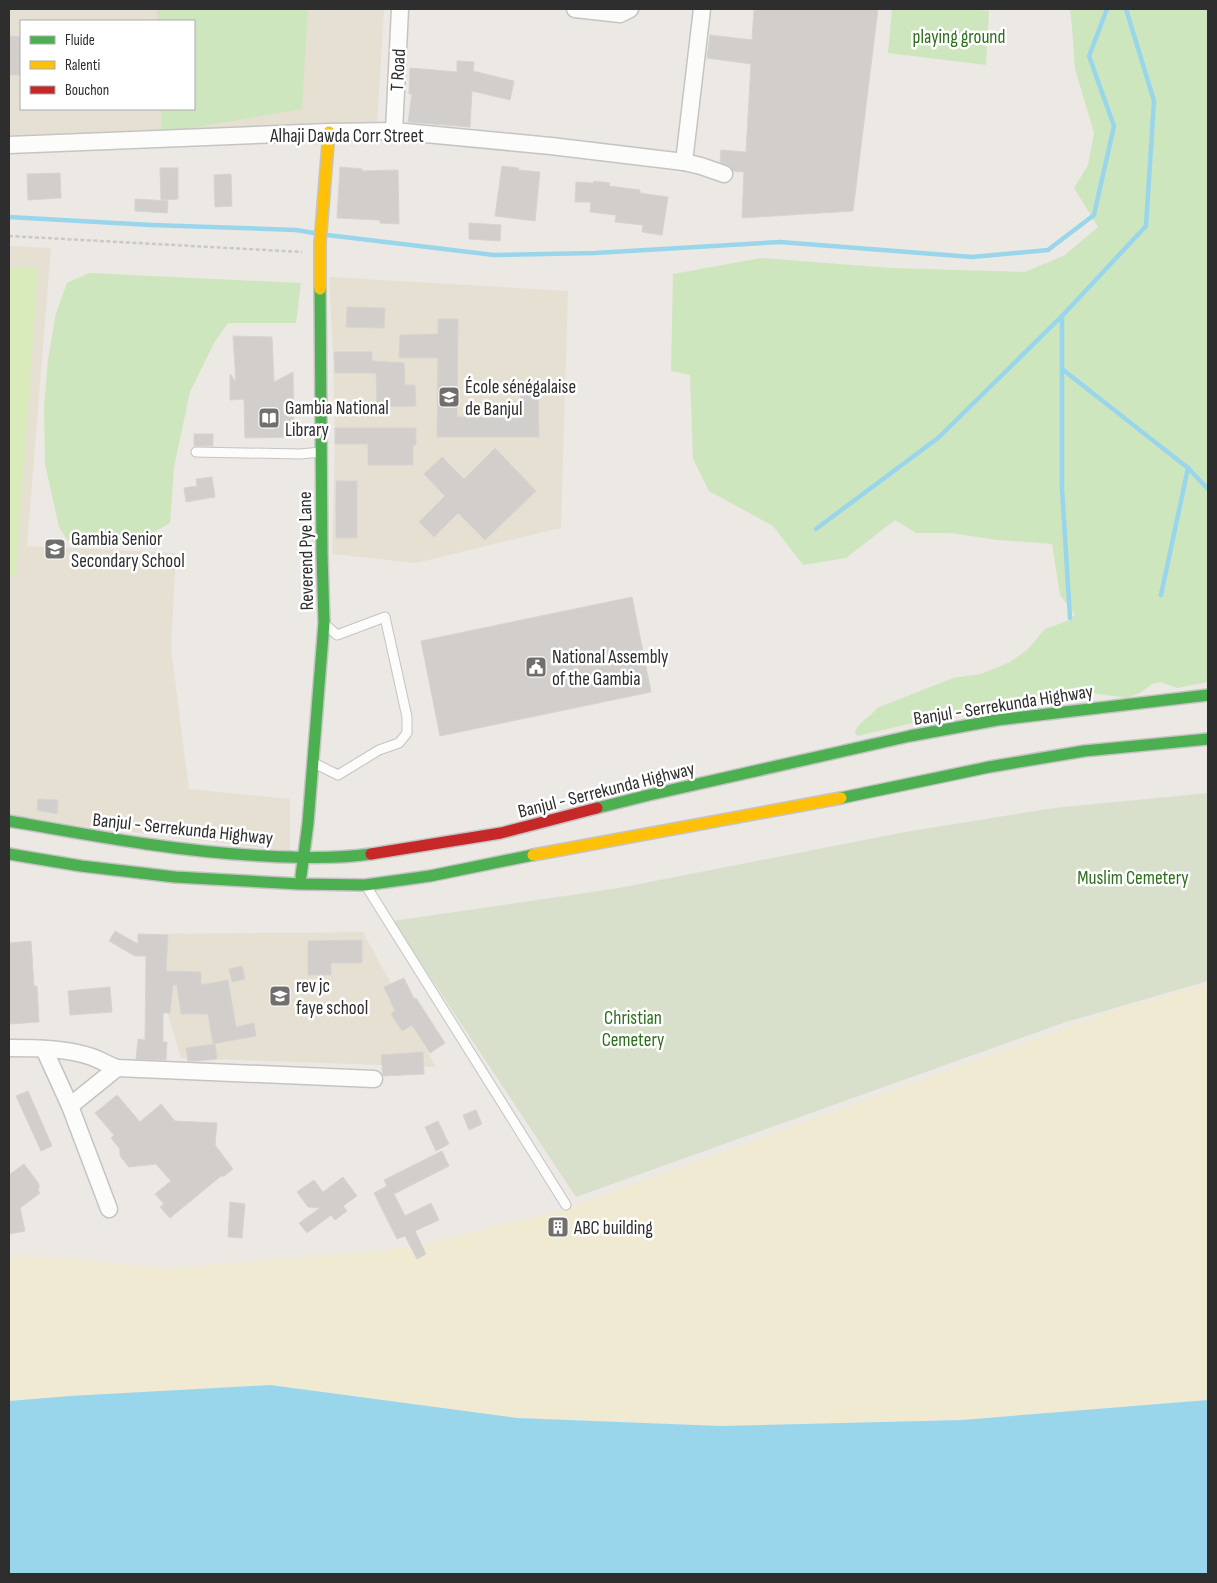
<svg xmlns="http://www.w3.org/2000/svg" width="1217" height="1583" font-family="'Sofia Sans Condensed',sans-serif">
  <rect width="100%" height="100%" fill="#ece8e4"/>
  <!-- education -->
  <g fill="#e6e0d3" fill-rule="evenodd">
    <path d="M9,9H384L377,124L331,146L162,133L9,140ZM21,21H194V109H21Z"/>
    <polygon points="9,246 51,248 27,546 176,553 171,648 189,789 290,799 290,851 9,817"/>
    <polygon points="329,277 568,291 561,529 556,529 416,563 332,554 335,438 333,351"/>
    <polygon points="363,932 436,1067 181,1058 144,934"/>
  </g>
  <!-- green -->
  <g fill="#cee6be">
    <polygon points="157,9 308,9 302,109 162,133 161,109 194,109 194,21 157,21"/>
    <polygon points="892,9 970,9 989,11 986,65 888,53"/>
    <path d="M1070,9H1208V682L1177,688L1160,682L1152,684L1140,693L1127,698L1092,693L1083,697L953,717H938L858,736L855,733C857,722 871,717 877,708L953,678L981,674L1010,662L1027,650L1045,629L1067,621L1075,615L1060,595L1052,544L998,540L951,533H916L895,520L846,558L803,565L773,526L709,491L693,459L690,375L671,371L673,274L761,258L891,268L1025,272L1065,255L1098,227L1074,188L1088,165L1094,133L1075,69L1072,27Z"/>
    <polygon points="89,273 301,283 296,323 228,323 214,343 190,392 174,467 170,523 147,536 103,547 68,541 59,527 45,464 44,407 48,360 56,313 67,283"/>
  </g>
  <!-- sand -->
  <polygon fill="#f0ead3" points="1208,984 1208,1400 962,1420 721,1426 517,1418 270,1385 70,1396 9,1401 9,1256 68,1258 127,1265 172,1268 379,1251 418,1245 556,1212 1118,1009"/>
  <!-- cemetery -->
  <polygon fill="#d8e0cc" points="1208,793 1208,981 1063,1023 576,1197 393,921 619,888 905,832 1054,808"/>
  <!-- pitch -->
  <polygon fill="#d9eabb" points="9,267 38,268 16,575 9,575"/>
  <!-- water -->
  <polygon fill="#99d6ec" points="270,1385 517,1418 721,1426 962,1420 1208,1400 1208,1574 9,1574 9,1401 70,1396"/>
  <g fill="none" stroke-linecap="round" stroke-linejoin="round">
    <!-- stream -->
    <g stroke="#99d6ec" stroke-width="4.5">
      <polyline points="9,217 151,225 296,230 314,233"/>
      <polyline points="327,235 494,255 595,253 780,242 972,257 1048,250 1094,215 1114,126 1089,56 1107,9"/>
      <polyline points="1062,316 1062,488 1070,618"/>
      <polyline points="1062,369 1188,468 1208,489"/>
      <polyline points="816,529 938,438 1062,316 1146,226 1154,101 1126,9"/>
      <polyline points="1161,595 1188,468"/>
    </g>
  </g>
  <!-- building -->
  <g fill="#d1cecb" stroke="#d7d4d0">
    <polygon points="754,9 878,9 853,211 742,218 744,172 733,171 728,165 720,162 721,150 746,152 751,64 707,58 710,35 752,40"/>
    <polygon points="9,36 21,37 21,75 9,75"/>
    <polygon points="457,61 474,62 473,71 514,81 510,100 472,91 470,127 408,122 412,94 409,94 410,68 457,72"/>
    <polygon points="502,166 519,168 518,170 540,172 535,221 495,216"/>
    <polygon points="340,167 362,169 362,171 398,170 399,224 380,223 380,220 337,218"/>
    <polygon points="160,168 178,168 178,199 161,200"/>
    <polygon points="60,173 61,198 28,200 27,174"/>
    <polygon points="231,174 232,206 215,207 214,175"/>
    <polygon points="594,181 610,183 609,186 640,190 640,193 668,197 662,235 642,232 643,225 615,222 616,215 590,212 591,202 575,202 576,182 593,183"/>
    <polygon points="135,199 168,201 167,213 135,211"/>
    <polygon points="469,223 501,225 500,241 469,239"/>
    <polygon points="347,307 385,308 384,328 346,327"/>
    <polygon points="438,319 458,319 457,417 521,418 520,383 538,382 539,437 437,437 438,358 399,358 400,335 438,334"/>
    <polygon points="233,336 272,337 274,382 293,372 294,437 245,438 244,399 230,400 230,374 236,382"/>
    <polygon points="334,352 372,352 372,361 404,363 405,385 415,385 416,406 377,407 376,373 335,373"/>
    <polygon points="335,428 416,428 416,445 413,445 413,465 368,465 368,444 335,444"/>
    <rect x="194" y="434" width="19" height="12"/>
    <polygon points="495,448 536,491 485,540 458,513 434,537 419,522 445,496 424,474 442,457 464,479"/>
    <polygon points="212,477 215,497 186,502 184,488 197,486 196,479"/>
    <rect x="336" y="481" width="21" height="57"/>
    <polygon points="632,597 651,692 440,736 421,641"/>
    <polygon points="38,799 58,800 57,814 37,810"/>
    <polygon points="115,931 138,944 138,934 168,935 166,971 201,972 201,985 228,980 236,1027 254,1023 256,1036 213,1044 208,1014 181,1014 177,985 173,985 170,1013 163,1013 163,1042 167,1042 166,1060 136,1059 138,1039 145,1040 146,956 135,956 109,941"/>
    <polygon points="362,940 362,963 331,963 331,975 308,975 308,941"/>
    <polygon points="31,941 34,986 37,986 39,1022 10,1024 10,1020 9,1020 9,943"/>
    <polygon points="242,966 245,979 232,982 229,969"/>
    <polygon points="404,978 414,999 416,998 445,1043 430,1053 412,1025 402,1031 391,1014 395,1011 384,987"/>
    <polygon points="110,987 112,1012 70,1015 68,991"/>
    <polygon points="215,1044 217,1059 198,1061 188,1061 186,1048"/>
    <polygon points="423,1052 424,1074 383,1076 381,1055"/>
    <polygon points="28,1091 52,1146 41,1151 16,1096"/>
    <polygon points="117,1095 140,1122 161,1104 175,1121 217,1123 215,1145 233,1169 224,1176 221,1176 170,1218 160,1207 164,1204 155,1194 171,1181 156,1164 129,1167 120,1156 120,1149 111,1138 114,1135 95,1113"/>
    <polygon points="476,1110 482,1124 469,1130 463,1115"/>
    <polygon points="438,1121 449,1144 436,1151 425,1127"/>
    <polygon points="442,1151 449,1166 394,1194 405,1216 431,1203 439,1220 415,1231 426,1254 417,1259 405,1236 397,1239 374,1193 387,1186 384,1180"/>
    <polygon points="24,1164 39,1184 39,1188 38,1190 40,1193 20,1208 25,1231 9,1234 9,1175"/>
    <polygon points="343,1177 357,1196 343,1206 347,1211 335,1220 331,1215 307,1233 299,1223 320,1208 308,1207 297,1192 314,1180 323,1192"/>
    <polygon points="230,1202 245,1204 242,1238 228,1237"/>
    <polygon points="563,1220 567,1231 553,1235 549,1223"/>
  </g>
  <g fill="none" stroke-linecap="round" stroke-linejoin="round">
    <!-- lane casing -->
    <g stroke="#c5c4c5" stroke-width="11">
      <g id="lane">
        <polyline points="196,452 300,454 321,452"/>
        <polyline points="314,763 338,775 379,750 399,743 407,733 407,717 385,617 337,635 327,626"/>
        <polyline points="368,889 566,1205"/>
      </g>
    </g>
    <!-- street casing -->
    <g stroke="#c5c4c5" stroke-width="19">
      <g id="street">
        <polyline points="575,9 620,14 630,9"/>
        <polyline points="394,131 400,9"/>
        <polyline points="9,145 329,132 394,131 551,146 684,162 701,166 724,174"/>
        <polyline points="684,162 702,9"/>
        <path d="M9,1048C36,1048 66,1048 92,1057C100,1060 109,1065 117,1068L374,1079"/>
        <polyline points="44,1049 70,1106 109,1209"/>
        <polyline points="70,1106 117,1068"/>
      </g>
    </g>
    <!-- fast casing -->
    <g stroke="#c5c4c5" stroke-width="14">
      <g id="fast">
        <polyline points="841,798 989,767 1084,751 1208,739"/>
        <polyline points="597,808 649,795 910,736 997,720 1208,695"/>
        <path d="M9,821C94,836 179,852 265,856C300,858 336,859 371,854"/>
        <polyline points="9,854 81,866 175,877 300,884 365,885 430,876 533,855"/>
        <polyline points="301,876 308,823 324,623 322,554 320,289"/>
      </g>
    </g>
    <!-- slow casing -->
    <g stroke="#c5c4c5" stroke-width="14">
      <g id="slow">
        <polyline points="320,289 320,243 329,132"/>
        <polyline points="533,855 841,798"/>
      </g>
    </g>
    <!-- jam casing -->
    <g stroke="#c5c4c5" stroke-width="14">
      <polyline id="jam" points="371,854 501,833 597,808"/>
    </g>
    <!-- path -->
    <polyline stroke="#c9c9c8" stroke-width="2.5" stroke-dasharray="4 2.5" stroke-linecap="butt" points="9,236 302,252"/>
    <!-- lane -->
    <use href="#lane" stroke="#fcfcfb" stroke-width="9"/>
    <!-- street -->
    <use href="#street" stroke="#fcfcfb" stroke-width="16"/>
    <!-- fast -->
    <use href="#fast" stroke="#4caf50" stroke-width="11"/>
    <!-- slow -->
    <use href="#slow" stroke="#ffc107" stroke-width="11"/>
    <!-- jam -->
    <use href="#jam" stroke="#c62828" stroke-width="11"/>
  </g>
  <!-- icons -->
  <defs>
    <g id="school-square" transform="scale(1.125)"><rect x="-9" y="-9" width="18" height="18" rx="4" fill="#706f6e" stroke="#fff"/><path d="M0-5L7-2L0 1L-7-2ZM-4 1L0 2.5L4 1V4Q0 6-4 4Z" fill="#fff"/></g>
    <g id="library-square" transform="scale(1.125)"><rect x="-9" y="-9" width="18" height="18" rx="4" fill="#706f6e" stroke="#fff"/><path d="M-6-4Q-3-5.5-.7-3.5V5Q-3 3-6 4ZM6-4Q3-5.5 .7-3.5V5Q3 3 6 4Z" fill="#fff"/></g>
    <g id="civic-square" transform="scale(1.125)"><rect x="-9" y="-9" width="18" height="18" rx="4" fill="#706f6e" stroke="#fff"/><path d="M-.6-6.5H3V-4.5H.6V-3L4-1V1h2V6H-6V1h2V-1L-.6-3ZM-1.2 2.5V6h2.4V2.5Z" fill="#fff"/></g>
    <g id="building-square" transform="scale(1.125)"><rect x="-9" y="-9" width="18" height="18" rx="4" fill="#706f6e" stroke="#fff"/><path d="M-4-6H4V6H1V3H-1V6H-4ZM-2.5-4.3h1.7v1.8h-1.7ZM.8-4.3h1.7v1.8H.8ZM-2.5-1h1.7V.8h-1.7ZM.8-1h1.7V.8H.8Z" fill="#fff"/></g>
  </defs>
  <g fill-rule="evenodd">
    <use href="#school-square" x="449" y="397"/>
    <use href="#library-square" x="269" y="418"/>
    <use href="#school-square" x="55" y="549"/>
    <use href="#civic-square" x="536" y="667"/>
    <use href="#school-square" x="280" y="996"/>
    <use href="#building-square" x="558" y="1227"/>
  </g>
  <g text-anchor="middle" stroke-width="5" stroke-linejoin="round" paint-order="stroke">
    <!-- park labels -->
    <g font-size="19" fill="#2c6e1b" stroke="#fff">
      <text x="959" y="43">playing ground</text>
      <text x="1133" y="884">Muslim Cemetery</text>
      <text x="633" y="1024">Christian<tspan x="633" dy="22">Cemetery</tspan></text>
    </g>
    <!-- street labels -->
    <g font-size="19" fill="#2e2e2e" stroke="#fff">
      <text transform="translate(397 70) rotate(-87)" y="7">T Road</text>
      <text x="347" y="142">Alhaji Dawda Corr Street</text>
      <text transform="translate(305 551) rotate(-91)" y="7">Reverend Pye Lane</text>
      <text transform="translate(1003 704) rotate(-9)" y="7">Banjul - Serrekunda Highway</text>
      <text transform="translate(606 789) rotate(-14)" y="7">Banjul - Serrekunda Highway</text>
      <text transform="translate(183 828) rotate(6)" y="7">Banjul - Serrekunda Highway</text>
    </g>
    <!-- poi labels -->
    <g font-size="19" fill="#2e2e2e" stroke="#fff" text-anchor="start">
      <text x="465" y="393">École sénégalaise<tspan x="465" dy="22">de Banjul</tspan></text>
      <text x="285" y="414">Gambia National<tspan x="285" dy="22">Library</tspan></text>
      <text x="71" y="545">Gambia Senior<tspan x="71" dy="22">Secondary School</tspan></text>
      <text x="552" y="663">National Assembly<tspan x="552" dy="22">of the Gambia</tspan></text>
      <text x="296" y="992">rev jc<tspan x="296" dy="22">faye school</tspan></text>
      <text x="574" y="1234">ABC building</text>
    </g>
  </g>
  <!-- border -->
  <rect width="1217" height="1583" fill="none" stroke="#2e2e2e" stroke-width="20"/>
  <!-- legend -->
  <rect x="20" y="20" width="175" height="90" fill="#ffffff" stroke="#ababab"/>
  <rect x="30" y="36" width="25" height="8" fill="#4caf50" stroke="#ababab"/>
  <text x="65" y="45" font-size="15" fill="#2e2e2e">Fluide</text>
  <rect x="30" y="61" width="25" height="8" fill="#ffc107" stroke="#ababab"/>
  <text x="65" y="70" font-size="15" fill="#2e2e2e">Ralenti</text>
  <rect x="30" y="86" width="25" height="8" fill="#c62828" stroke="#ababab"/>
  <text x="65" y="95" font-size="15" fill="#2e2e2e">Bouchon</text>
</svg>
